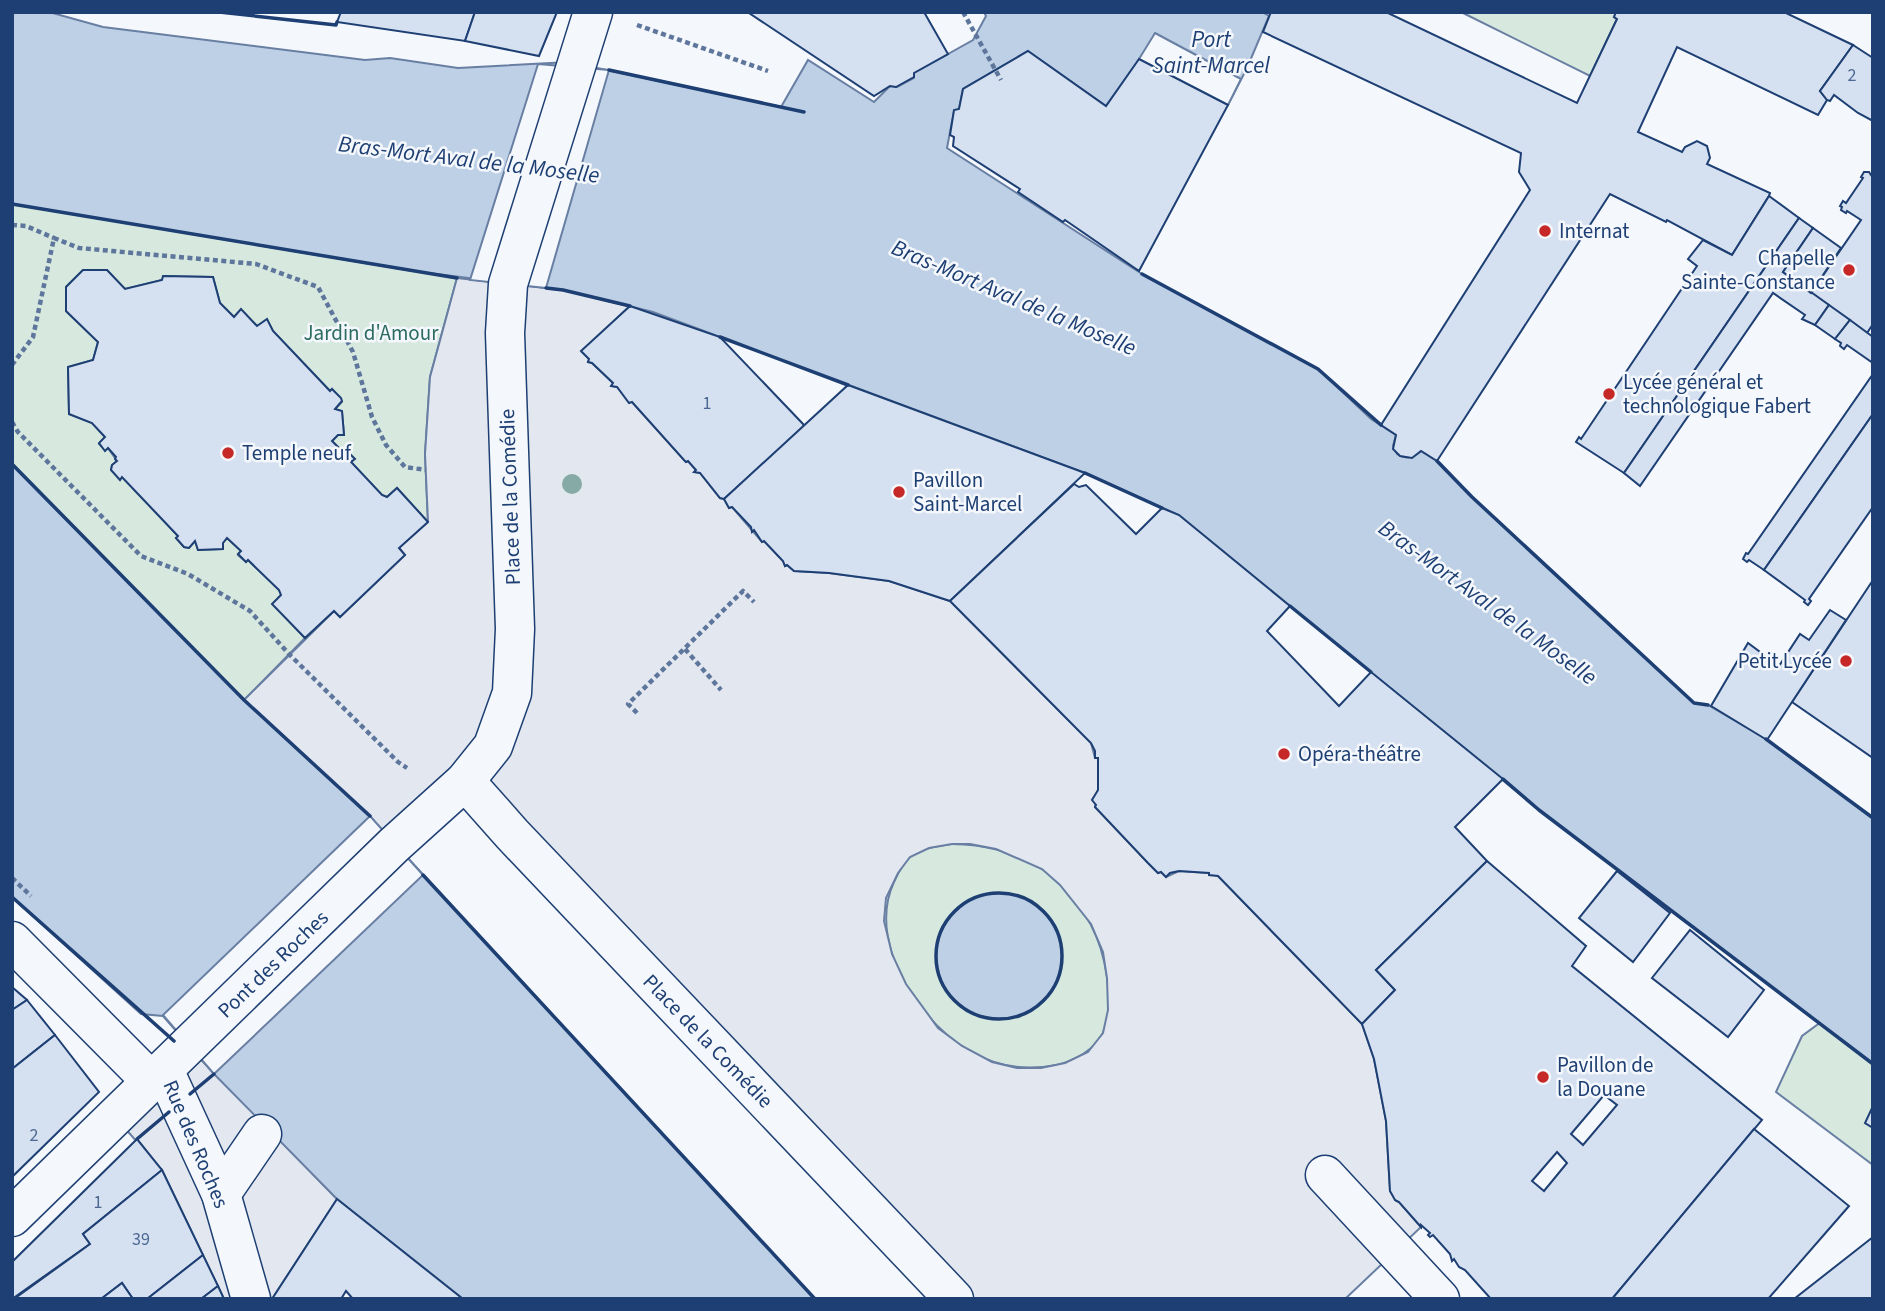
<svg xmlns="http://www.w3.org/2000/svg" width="1885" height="1311" font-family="'Source Sans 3',sans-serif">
  <rect width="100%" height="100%" fill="#f4f7fb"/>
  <!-- green -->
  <g fill="#d7e8df" stroke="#687fa3" stroke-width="2">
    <polygon points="1461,12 1616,12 1614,17 1617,19 1590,76"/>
    <polygon points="12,204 457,278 430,377 425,454 428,522 397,488 387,497 382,495 351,462 354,459 345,454 332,441 338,435 344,434 342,412 335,409 342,402 332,389 330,391 273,331 267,320 257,326 241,310 234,317 220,303 213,277 164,276 162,280 125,289 107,270 83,270 66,287 66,311 98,342 93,360 68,367 69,414 92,423 105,437 99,444 105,450 108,448 117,461 112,465 111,470 120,479 122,477 178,536 176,538 184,547 189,548 195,541 198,550 222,549 223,543 227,538 241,551 238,555 246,562 248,560 279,590 281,595 273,604 305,638 244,700 12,464"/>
    <path d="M952,844C983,844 1016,852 1042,869C1061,882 1080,905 1091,925C1105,951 1116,1004 1103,1033C1095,1050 1074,1061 1057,1065C1035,1069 1015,1069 994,1062C930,1042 863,948 894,882C898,873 904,862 911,856C923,848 938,846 952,844Z"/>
    <polygon points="1821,1022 1873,1064 1873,1165 1776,1092 1802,1036"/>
  </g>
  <!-- parking -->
  <g fill="#e3e8f0" stroke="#687fa3" stroke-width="2" fill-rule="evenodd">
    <path d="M457,278L563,290L630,306L582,352L589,359L588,362L592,363L613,383L612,386L617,387L632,402L686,462L688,461L696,470L695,472L700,473L720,498L724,499L729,508L732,507L762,542L764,541L783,561L785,566L787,565L794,571L829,573L889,581L950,601L1091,743L1095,758H1098V790L1095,807L1148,863L1158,873L1161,872L1166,877L1179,871L1209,873L1218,876L1362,1024L1374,1059L1386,1121L1390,1191L1396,1201L1399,1202L1421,1227L1345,1299H954L465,781L394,845L370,816L244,700L334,611L340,617L405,555L399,548L428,522L425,454L430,377ZM952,844H970L996,849L1042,869L1060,885L1091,924L1103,952L1107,978L1108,1010L1103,1033L1088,1052L1065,1063L1041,1068H1017L992,1062L962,1046L938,1028L906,984L892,954L884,921L886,898L898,873L910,857L929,848Z"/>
    <polygon points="189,1047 337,1199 272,1299 224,1299 162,1170 115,1117"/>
  </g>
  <!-- water -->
  <g fill="#bed0e5" stroke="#687fa3" stroke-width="2">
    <path d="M12,12H49L103,27L365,60L390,58L458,68L569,62L781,107L808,60L874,102L890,86L897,87L914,78V73L973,40L986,16L984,12H1262L1269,16L1247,68L1228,105L1139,60L1106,106L1028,51L963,89L959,109L954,111L947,148L1142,274L1318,369L1371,419L1396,435L1393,446L1397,454C1406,460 1413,458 1421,451L1440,463L1472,497L1694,703L1708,705L1766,739L1873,818V1064L1539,810L1179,515L1085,473L653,312L563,290L413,271L12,204Z"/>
    <polygon points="12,465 244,700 370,817 815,1299 463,1299 337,1199 214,1074 163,1016 141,1014 12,897"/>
    <circle cx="999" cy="956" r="63"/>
  </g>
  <!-- pier -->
  <g fill="#f4f7fb" stroke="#687fa3" stroke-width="2">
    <polygon points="1155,33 1241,79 1228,105 1139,59"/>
    <polygon points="538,64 609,70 546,288 470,280"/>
    <polygon points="370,816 423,875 214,1074 163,1015"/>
  </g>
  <!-- building -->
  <g fill="#d5e0f0" stroke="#1d3f73" stroke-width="2" fill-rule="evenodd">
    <polygon points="341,12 475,12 465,41 337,22"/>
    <polygon points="475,12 557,12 539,56 465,41"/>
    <polygon points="924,12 948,54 914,73 914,77 896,87 890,86 874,96 749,13"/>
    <polygon points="1271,12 1386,12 1577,103 1617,19 1614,17 1616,12 1784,12 1853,45 1820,91 1827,100 1818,115 1677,47 1638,132 1682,152 1685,147 1697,141 1707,146 1710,158 1707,164 1770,193 1769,196 1732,255 1667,220 1666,222 1610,194 1437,461 1421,451 1412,458 1400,456 1393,449 1396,435 1381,425 1530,190 1519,172 1521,153 1263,32"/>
    <polygon points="1853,45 1873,58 1873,121 1858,113 1834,95 1830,101 1827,100 1820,91"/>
    <polygon points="1028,51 1106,106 1139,59 1228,105 1139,271 1065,220 1063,222 1018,192 1020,189 953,146 954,137 950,135 954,110 959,109 963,89"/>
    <polygon points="1864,172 1869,172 1873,178 1873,324 1867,333 1811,293 1861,220 1847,211 1846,213 1841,210 1842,207 1840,206 1843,201 1846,203 1863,178 1861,177"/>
    <polygon points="1769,196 1799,218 1624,473 1576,442 1579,437 1581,439 1697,266 1688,259 1703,240 1732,255"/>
    <polygon points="1799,218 1813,228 1783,272 1829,305 1815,325 1802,319 1805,315 1773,293 1640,486 1624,473"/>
    <polygon points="1813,228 1841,248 1811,293 1783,272"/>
    <polygon points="83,270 107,270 125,289 162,280 163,276 213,277 220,303 234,317 241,309 257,326 267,319 273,331 330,391 332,389 341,398 342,401 335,409 342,411 344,435 338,435 332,441 345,454 347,451 355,459 351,462 382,495 387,497 397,488 428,522 399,548 405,555 340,617 334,611 305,638 272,604 281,595 279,590 248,560 246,562 238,554 241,551 227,538 223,543 223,549 198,550 195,541 189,548 184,547 176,538 178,536 122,477 120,480 111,470 112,465 117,461 115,459 116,457 108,448 105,451 99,443 105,437 92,423 69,414 68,367 93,360 98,342 66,311 66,287"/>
    <polygon points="1829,305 1850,320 1835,339 1815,325"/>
    <polygon points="630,306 720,337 804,425 801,430 724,499 720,498 700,473 694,472 696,470 688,461 686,462 684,460 632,402 629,403 617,387 611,386 613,383 592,363 588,362 589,359 581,351"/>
    <polygon points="1850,320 1873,337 1873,363 1847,345 1844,349 1840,346 1841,343 1835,339"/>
    <polygon points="1873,374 1873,414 1764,570 1749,560 1747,562 1743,559 1746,553 1748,554"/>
    <polygon points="848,385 1085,473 950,601 889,581 829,573 794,571 787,565 785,566 783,561 764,541 762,542 754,530 752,532 751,527 732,507 729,508 724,499"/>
    <polygon points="1873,414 1873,507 1809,599 1811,601 1808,605 1804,602 1805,600 1764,570"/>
    <polygon points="1074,484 1079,487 1086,485 1136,534 1162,508 1179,515 1290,606 1267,631 1339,706 1371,672 1503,779 1455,827 1487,861 1376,970 1395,990 1362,1024 1218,876 1209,875 1209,873 1179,871 1170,873 1166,877 1161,872 1158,873 1148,863 1095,807 1096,805 1092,800 1098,790 1098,758 1095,758 1095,751 1091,743 950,601"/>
    <polygon points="1873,580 1873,758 1792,702"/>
    <polygon points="1830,610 1846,620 1767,740 1711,706 1748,643 1779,666 1800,634 1809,640"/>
    <path d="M1487,861L1586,946L1572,966L1762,1120L1612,1299H1491L1465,1270L1459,1267L1454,1259L1452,1261L1450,1254L1433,1235L1430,1237L1428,1235L1430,1233L1421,1225V1227L1399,1202L1395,1200L1390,1191L1386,1121L1374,1059L1362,1024L1395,990L1376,970ZM1604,1095L1617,1105L1583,1145L1571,1134ZM1557,1152L1567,1163L1544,1191L1532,1181Z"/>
    <polygon points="1617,871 1670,913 1633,962 1579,918"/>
    <polygon points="1690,930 1764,990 1728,1037 1652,978"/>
    <polygon points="12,987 27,1000 12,1010"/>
    <polygon points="27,1000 55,1035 12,1069 12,1010"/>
    <polygon points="55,1035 99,1092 12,1177 12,1069"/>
    <polygon points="1873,1106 1873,1128 1865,1123"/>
    <polygon points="1754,1129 1849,1206 1768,1299 1612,1299"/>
    <polygon points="137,1139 162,1170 83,1234 90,1244 12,1299 12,1262"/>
    <polygon points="162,1170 203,1255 147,1299 133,1299 122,1283 101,1299 14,1299 90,1244 83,1234"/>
    <polygon points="337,1199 463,1299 353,1299 346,1291 341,1299 272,1299"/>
    <polygon points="1873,1237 1873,1299 1794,1299"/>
    <polygon points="203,1255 218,1286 201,1299 147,1299"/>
    <polygon points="122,1283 133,1299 101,1299"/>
    <polygon points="218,1286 224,1299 201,1299"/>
  </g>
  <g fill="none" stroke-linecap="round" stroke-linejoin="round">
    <!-- minor casing -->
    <g stroke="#1d3f73" stroke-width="41">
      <g id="minor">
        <polyline points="465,781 512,834 954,1299"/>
        <polyline points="12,941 152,1082"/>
        <polyline points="164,1070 221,1194 251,1299"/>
        <polyline points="1325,1175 1440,1299"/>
        <polyline points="221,1194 262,1134"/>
        <polyline points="12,1217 394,845 465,781 493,746 512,693 515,629 505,333 508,284 593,12"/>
      </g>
    </g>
    <!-- path -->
    <g stroke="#5e769c" stroke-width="4.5" stroke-dasharray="5 3.5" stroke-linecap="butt">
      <polyline points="963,12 1001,80"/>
      <polyline points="637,25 768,71"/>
      <polyline points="12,225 26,226 54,238"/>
      <polyline points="12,365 33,337 54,238 79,248 256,264 318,287 353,352 372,417 386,445 405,467 426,470"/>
      <polyline points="12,422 18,432 141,556 188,574 250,611 289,654 398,762 407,768"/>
      <polyline points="685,649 721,690"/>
      <polyline points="637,713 628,704 743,591 754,602"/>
      <polyline points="12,878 31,896"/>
    </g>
    <!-- minor -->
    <use href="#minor" stroke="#f4f7fb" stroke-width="38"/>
    <!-- wall -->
    <g stroke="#1d3f73" stroke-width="3.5">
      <polyline points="219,12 336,25 337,22"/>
      <polyline points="609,70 804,112"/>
      <polyline points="12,204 457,278"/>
      <polyline points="1142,274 1318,369 1381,425"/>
      <polyline points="546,288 563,290 630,306"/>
      <polyline points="720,337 848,385"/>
      <polyline points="1437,461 1472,497 1694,703 1708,705"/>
      <polyline points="12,464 244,700 370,816"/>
      <polyline points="1085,473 1162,508"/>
      <polyline points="1290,606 1371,672"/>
      <polyline points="1766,739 1873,818"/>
      <polyline points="1503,779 1539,810 1873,1064"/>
      <polyline points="423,875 815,1299"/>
      <circle cx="999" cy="956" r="63"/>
      <polyline points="12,897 174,1041"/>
      <polyline points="190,1094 214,1074"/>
      <polyline points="137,1139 169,1112"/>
    </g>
  </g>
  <!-- trees -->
  <circle fill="#86aba6" cx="572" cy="484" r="10"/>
  <!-- markers -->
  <g fill="#c62828" stroke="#f4f7fb" stroke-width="2.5">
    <circle cx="1545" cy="231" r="7"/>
    <circle cx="1849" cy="270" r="7"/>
    <circle cx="1609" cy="394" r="7"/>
    <circle cx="228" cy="453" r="7"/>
    <circle cx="899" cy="492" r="7"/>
    <circle cx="1846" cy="661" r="7"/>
    <circle cx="1284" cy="754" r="7"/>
    <circle cx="1543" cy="1077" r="7"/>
  </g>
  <g text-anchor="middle" stroke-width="5" stroke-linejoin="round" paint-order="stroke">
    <!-- number labels -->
    <g font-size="18" fill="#4b6792">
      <text x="1852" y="81">2</text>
      <text x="707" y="409">1</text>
      <text x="34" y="1141">2</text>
      <text x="98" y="1208">1</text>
      <text x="141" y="1245">39</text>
    </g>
    <!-- poi labels -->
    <g font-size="21" fill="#1d3f73" stroke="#f4f7fb" text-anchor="start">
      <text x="1559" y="238">Internat</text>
      <text x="1835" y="265" text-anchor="end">Chapelle<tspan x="1835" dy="24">Sainte-Constance</tspan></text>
      <text x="1623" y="389">Lycée général et<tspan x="1623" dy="24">technologique Fabert</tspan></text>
      <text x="242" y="460">Temple neuf</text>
      <text x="913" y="487">Pavillon<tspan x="913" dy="24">Saint-Marcel</tspan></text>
      <text x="1832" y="668" text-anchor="end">Petit Lycée</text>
      <text x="1298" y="761">Opéra-théâtre</text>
      <text x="1557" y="1072">Pavillon de<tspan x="1557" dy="24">la Douane</tspan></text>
    </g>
    <!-- park labels -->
    <g font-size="21" fill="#2c6c60" stroke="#f4f7fb">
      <text x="371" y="340">Jardin d'Amour</text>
    </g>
    <!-- street labels -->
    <g font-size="21" fill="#1d3f73" stroke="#f4f7fb">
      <text transform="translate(510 497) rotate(-92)" y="7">Place de la Comédie</text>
      <text transform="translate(273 964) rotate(-44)" y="7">Pont des Roches</text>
      <text transform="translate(708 1041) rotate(46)" y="7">Place de la Comédie</text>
      <text transform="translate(196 1144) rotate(67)" y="7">Rue des Roches</text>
    </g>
    <!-- water labels -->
    <g font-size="23" font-style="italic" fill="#1d3f73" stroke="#f4f7fb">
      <text x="1211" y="47">Port<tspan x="1211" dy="26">Saint-Marcel</tspan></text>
      <text transform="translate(469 159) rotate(7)" y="8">Bras-Mort Aval de la Moselle</text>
      <text transform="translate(1014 297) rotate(23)" y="8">Bras-Mort Aval de la Moselle</text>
      <text transform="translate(1488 602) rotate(36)" y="8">Bras-Mort Aval de la Moselle</text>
    </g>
  </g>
  <!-- border -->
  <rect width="1885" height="1311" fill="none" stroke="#1d3f73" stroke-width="28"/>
</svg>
